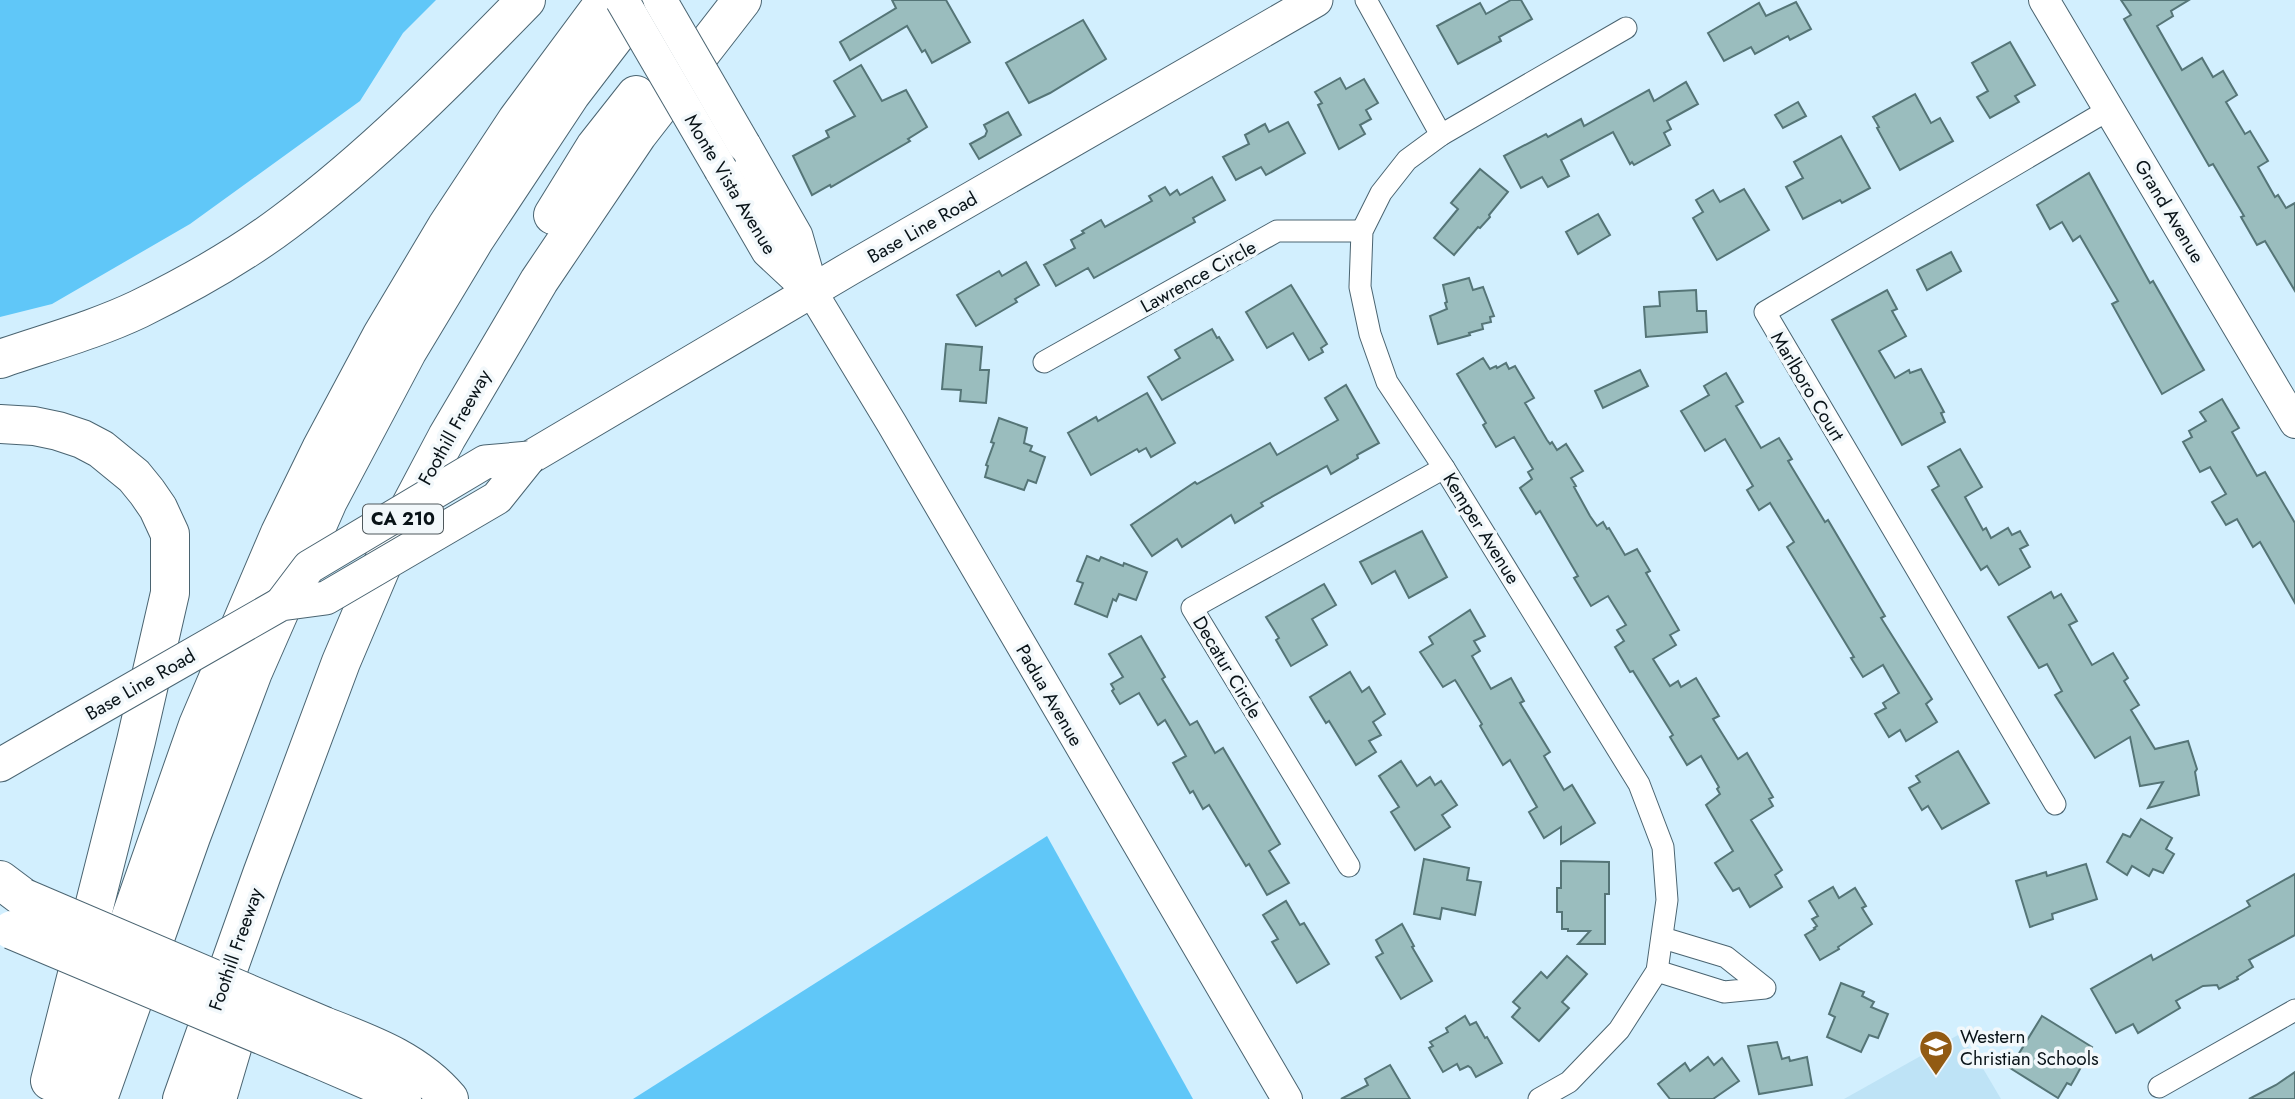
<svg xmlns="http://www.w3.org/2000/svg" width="2295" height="1099" font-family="Jost,sans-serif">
  <rect width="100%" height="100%" fill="#d2effe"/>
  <!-- built -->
  <polygon fill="#bee3f6" points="1958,1035 1975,1055 2001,1099 1844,1099"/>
  <!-- green -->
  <g fill="#60c7f8">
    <polygon points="0,0 436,0 403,33 360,101 190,224 52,304 0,317"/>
    <polygon points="1047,836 1193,1099 633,1099"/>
  </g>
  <!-- building -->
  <g fill="#9abdbe" stroke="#557577" stroke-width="2">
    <polygon points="892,0 946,0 970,42 932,63 925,50 922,52 907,26 850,60 840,42 896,8"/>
    <polygon points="1511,0 1521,0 1532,19 1499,37 1501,41 1458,64 1437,26 1480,3 1486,14"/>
    <polygon points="2121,0 2189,0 2171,11 2173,16 2157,26 2182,70 2202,58 2213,77 2223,71 2237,95 2226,102 2245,134 2250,131 2268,161 2258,167 2275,197 2278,195 2286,208 2295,203 2295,291 2265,241 2257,245 2241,217 2244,216 2213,164 2209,166 2124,19 2131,15"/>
    <polygon points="1796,2 1811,29 1790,40 1788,36 1755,54 1751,47 1724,61 1708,33 1759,3 1766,16"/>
    <polygon points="1083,20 1106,59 1050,93 1029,103 1006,63"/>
    <polygon points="2010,42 2035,85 2015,96 2019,102 1990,118 1977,97 1988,91 1972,63"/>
    <polygon points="861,65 882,101 906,90 927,127 908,139 910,141 831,187 830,185 812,195 793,156 829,137 826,131 855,116 834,81"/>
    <polygon points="1340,78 1346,89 1364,79 1378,103 1366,110 1371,119 1360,125 1365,134 1339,149 1318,105 1322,103 1315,92"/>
    <polygon points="1686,82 1698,104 1667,121 1671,129 1664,133 1670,145 1634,165 1632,162 1630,164 1613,132 1561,160 1569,176 1548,187 1542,177 1521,188 1504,156 1546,134 1548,137 1581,119 1584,126 1649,90 1654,101"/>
    <polygon points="1915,94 1931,123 1940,118 1953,141 1900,170 1877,128 1879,127 1873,117"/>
    <polygon points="1798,102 1806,116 1783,128 1775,115"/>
    <polygon points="1008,112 1021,135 979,159 970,144 985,136 987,131 984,125"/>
    <polygon points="1288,122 1305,153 1266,175 1261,167 1236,180 1223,157 1249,144 1245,135 1265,124 1269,132"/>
    <polygon points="1841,136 1870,188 1842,203 1840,200 1803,219 1786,187 1803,178 1794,162"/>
    <polygon points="1480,169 1508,192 1489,215 1490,217 1480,228 1478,227 1454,255 1434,238 1458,209 1451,203"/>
    <polygon points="2089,173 2150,283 2153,281 2204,370 2162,394 2112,304 2118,301 2080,236 2073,241 2062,222 2050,229 2037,205"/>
    <polygon points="1212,177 1225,200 1193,218 1195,222 1094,278 1088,268 1056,286 1044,265 1075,248 1071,240 1084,233 1082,231 1101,220 1105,227 1152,201 1149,196 1165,187 1170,195 1177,190 1180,195"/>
    <polygon points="1744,189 1769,230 1717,260 1693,218 1703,212 1696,200 1713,190 1720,202"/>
    <polygon points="1598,214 1610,235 1578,254 1566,232"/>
    <polygon points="1951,252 1961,271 1927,290 1917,270"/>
    <polygon points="1026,262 1039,285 1015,299 1017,302 976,326 957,295 999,271 1002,276"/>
    <polygon points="1469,278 1473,290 1483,287 1494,316 1490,317 1491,322 1482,324 1483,329 1469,333 1470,335 1438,344 1430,316 1447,309 1445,303 1447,302 1443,285"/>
    <polygon points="1291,285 1327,344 1321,348 1323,352 1309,360 1293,333 1267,348 1246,312"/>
    <polygon points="1696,290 1697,311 1706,311 1707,332 1646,337 1644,307 1660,306 1659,292"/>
    <polygon points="1887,290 1897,309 1892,311 1906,336 1879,351 1895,378 1909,370 1910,373 1921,369 1944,412 1941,413 1945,422 1902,445 1832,320"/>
    <polygon points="1212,329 1217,338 1219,337 1233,360 1162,400 1148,377 1180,358 1175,350"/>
    <polygon points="946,344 982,347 980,370 989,370 986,403 960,401 961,390 942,389"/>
    <polygon points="1483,358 1490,369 1496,366 1497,368 1506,363 1509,369 1515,366 1534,398 1525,403 1547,440 1550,444 1552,442 1557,450 1566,444 1583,471 1571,478 1576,486 1574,487 1590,516 1597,526 1603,522 1607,529 1609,528 1625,555 1637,549 1650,571 1646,573 1679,630 1670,635 1676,645 1653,659 1670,686 1678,681 1681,687 1696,678 1719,716 1713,719 1738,759 1747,753 1773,797 1769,799 1773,806 1751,820 1782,870 1775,875 1782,887 1750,907 1739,888 1733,891 1715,863 1733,851 1706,805 1720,794 1717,789 1719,787 1701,756 1687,765 1670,737 1673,735 1633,671 1630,672 1615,647 1624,641 1617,630 1626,625 1608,596 1591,606 1574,578 1578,576 1540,511 1536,514 1520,488 1532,479 1528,472 1533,469 1514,437 1496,447 1483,425 1486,423 1457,374"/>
    <polygon points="1640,370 1648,386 1603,408 1595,391"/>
    <polygon points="1726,373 1743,402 1736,406 1761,448 1779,438 1792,459 1788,461 1825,522 1828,520 1885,616 1881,618 1932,699 1926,704 1937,722 1906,741 1900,730 1889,737 1875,714 1886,708 1883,703 1899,693 1883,665 1863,677 1851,658 1854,657 1787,547 1794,542 1770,503 1759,510 1747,490 1753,486 1725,439 1705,451 1681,411 1709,395 1704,386"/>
    <polygon points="1346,385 1379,443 1357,455 1358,458 1331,474 1327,466 1261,503 1263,506 1235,523 1231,515 1182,547 1177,539 1152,556 1131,525 1195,482 1197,484 1270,443 1277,455 1338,420 1325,398"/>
    <polygon points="1147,393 1175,443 1151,457 1146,448 1139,452 1137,449 1091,475 1068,433 1096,417 1098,421"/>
    <polygon points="2222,399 2239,428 2232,432 2257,476 2265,472 2295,523 2295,603 2260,542 2253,547 2237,519 2226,525 2212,502 2226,494 2210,467 2200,472 2183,442 2192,437 2189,431 2206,421 2200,412"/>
    <polygon points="999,418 1027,428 1024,443 1032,446 1030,451 1045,457 1036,483 1028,480 1024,490 985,477 988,466 986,465 994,443 991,442"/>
    <polygon points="1960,449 1982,487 1965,497 1983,530 1986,528 1991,538 2008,528 2012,535 2020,531 2028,545 2020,549 2030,567 1999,585 1987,566 1981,570 1932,490 1939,486 1928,467"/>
    <polygon points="1422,531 1447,577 1409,598 1395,571 1372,584 1360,562"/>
    <polygon points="1087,556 1099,561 1101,557 1123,566 1124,563 1147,572 1136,600 1119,594 1116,601 1113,599 1107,617 1075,604 1083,583 1077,581"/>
    <polygon points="1324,584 1336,605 1312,619 1327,645 1291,666 1276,640 1279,638 1266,617"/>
    <polygon points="2051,592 2054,598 2061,594 2077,621 2069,625 2092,665 2113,653 2128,678 2124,681 2139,705 2131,710 2155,749 2188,741 2197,769 2195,772 2199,795 2148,808 2163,782 2140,786 2130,737 2095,758 2055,695 2062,691 2047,664 2039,668 2008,617"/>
    <polygon points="1470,610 1485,636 1474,641 1480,651 1472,656 1491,689 1511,678 1524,701 1520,703 1550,752 1544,756 1564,790 1572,785 1595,823 1561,844 1561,827 1544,838 1529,812 1537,807 1510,760 1503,765 1480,726 1482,724 1457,683 1455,680 1443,687 1420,652 1433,644 1429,637"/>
    <polygon points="1141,636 1165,677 1162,679 1190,725 1197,721 1215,753 1223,748 1280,844 1269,851 1289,883 1267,895 1249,864 1246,866 1209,805 1203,809 1193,791 1190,793 1173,763 1186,756 1165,720 1158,725 1139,693 1120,704 1112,691 1114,689 1111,684 1123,677 1109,654"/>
    <polygon points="1350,672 1362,692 1369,687 1385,714 1373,722 1381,735 1369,741 1376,752 1356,765 1329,721 1326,723 1310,697"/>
    <polygon points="1958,751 1989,803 1942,829 1928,806 1922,810 1909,788 1920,782 1916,776"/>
    <polygon points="1401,761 1417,786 1430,777 1435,785 1441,781 1457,805 1442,815 1450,827 1415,850 1391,812 1399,807 1379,776"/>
    <polygon points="2141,819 2172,838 2166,849 2174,854 2163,873 2153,869 2149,876 2132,866 2127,875 2107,862 2123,834 2130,837"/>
    <polygon points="1424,859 1469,868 1467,880 1481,882 1475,915 1442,908 1440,919 1414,914"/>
    <polygon points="1561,861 1609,862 1609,894 1605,894 1605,944 1578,944 1590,931 1568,931 1568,929 1562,929 1562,912 1557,912 1557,888 1561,888"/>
    <polygon points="2086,864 2097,899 2052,914 2053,919 2030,927 2016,881 2046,872 2047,876"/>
    <polygon points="2295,874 2295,935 2249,960 2253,967 2237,977 2238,979 2219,989 2217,985 2203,986 2176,1001 2180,1008 2138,1033 2133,1024 2116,1033 2091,989 2151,955 2153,960 2250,906 2247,901"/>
    <polygon points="1833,887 1839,898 1855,888 1866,906 1862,908 1872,924 1838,947 1839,949 1820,960 1805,935 1815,929 1814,928 1817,926 1812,919 1818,916 1809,901"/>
    <polygon points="1286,901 1300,925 1304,923 1329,964 1297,983 1272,942 1278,939 1263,915"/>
    <polygon points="1402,924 1414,946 1412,947 1432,981 1401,999 1376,957 1383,953 1376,940"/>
    <polygon points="1567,956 1587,974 1562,1002 1569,1008 1539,1041 1512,1017 1520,1008 1513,1002 1541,972 1547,978"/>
    <polygon points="1841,983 1864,992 1862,996 1874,1002 1871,1007 1888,1014 1878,1038 1869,1035 1861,1052 1827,1037 1835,1017 1829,1014"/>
    <polygon points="1465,1016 1470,1025 1476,1022 1485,1038 1487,1037 1502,1063 1476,1077 1471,1068 1468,1066 1460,1070 1457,1064 1443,1072 1429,1048 1433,1046 1430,1042 1448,1032 1446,1028"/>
    <polygon points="2042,1016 2092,1047 2075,1078 2071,1085 2067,1083 2058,1098 2010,1068"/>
    <polygon points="1777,1042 1782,1059 1789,1057 1790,1061 1807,1057 1812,1085 1759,1094 1748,1046"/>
    <polygon points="1708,1057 1714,1065 1722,1058 1739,1081 1713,1099 1670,1099 1658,1084 1685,1063 1690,1071"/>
    <polygon points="1390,1065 1410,1099 1341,1099 1368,1085 1365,1079"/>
    <polygon points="2295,1072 2295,1099 2249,1099 2276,1085"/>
  </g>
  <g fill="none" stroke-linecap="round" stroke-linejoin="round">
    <!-- street casing -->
    <g stroke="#4a6471" stroke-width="23">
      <g id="street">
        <polyline points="1366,0 1441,135"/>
        <polyline points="1044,362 1277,231 1362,231"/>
        <polyline points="2055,804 1765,312 2110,109"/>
        <polyline points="1349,866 1192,608 1444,468"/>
        <polyline points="1657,971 1724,992 1765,988 1726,957 1663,938"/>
        <polyline points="2159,1087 2295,1010"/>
        <polyline points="1539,1099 1569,1082 1619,1030 1657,971 1667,900 1663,847 1639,784 1444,468 1387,382 1370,334 1360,287 1362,231 1381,193 1407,160 1441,135 1626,28"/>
      </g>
    </g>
    <!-- secondary casing -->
    <g stroke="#4a6471" stroke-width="32">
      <g id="secondary">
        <polyline points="2044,0 2295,423"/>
        <polyline points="812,292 892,424 1287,1099"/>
      </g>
    </g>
    <!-- primary casing -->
    <g stroke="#4a6471" stroke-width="35">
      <g id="primary">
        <polyline points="744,145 796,236 812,292"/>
        <polyline points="721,170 768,251 812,292"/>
        <polyline points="529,458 849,269 1316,0"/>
        <polyline points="0,765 66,727"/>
      </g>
    </g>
    <!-- highway casing -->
    <g stroke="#4a6471" stroke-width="40">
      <g id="highway">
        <polyline points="553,215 595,147 636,95"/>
        <path d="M0,359C46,343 95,330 139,309C190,284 240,256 285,222C372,157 450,78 526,0"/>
        <polyline points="0,424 34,426 58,431 82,439 101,449 134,476 147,492 158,508 170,534 170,593 136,741 50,1081"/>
        <polyline points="0,880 24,898"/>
        <path d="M324,1026C370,1044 416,1060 449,1099"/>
        <polyline points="316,1058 381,1086 402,1099"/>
        <polyline points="67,1099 198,725 280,533 321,449 382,335 447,226 517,120 606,0"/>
        <polyline points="98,1099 191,837 253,672 328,501 407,352 475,239 571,94 643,0"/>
        <polyline points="182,1099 262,874 341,662 394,537 447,437 539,281 638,134 742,0"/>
        <polyline points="217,1099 248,994"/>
      </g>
    </g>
    <!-- street -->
    <use href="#street" stroke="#fff" stroke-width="21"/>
    <!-- secondary -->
    <use href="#secondary" stroke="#fff" stroke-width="30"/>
    <!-- primary -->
    <use href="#primary" stroke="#fff" stroke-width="33"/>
    <!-- highway -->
    <use href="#highway" stroke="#fff" stroke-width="38"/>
    <!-- primary-bridge casing -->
    <g stroke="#4a6471" stroke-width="35" stroke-linecap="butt">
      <g id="primary-bridge">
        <polyline points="622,0 721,170"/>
        <polyline points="660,0 744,145"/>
        <polyline points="281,604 309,567 485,462 529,458"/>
        <polyline points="66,727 281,604 326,598 497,498 529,458"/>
      </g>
    </g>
    <!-- highway-bridge casing -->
    <g stroke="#4a6471" stroke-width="40" stroke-linecap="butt">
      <g id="highway-bridge">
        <polyline points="24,898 324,1026"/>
        <polyline points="12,930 316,1058"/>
      </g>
    </g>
    <!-- primary-bridge -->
    <use href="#primary-bridge" stroke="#fff" stroke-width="33"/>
    <!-- highway-bridge -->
    <use href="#highway-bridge" stroke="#fff" stroke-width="38"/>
  </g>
  <!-- icons -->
  <defs>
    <g id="school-pin" transform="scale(1.75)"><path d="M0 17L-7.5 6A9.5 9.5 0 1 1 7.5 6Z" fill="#925b13" stroke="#f2f8fb"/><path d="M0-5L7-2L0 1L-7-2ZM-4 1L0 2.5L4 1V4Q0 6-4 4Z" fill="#fff"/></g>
  </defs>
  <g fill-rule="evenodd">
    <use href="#school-pin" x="1936" y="1047"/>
  </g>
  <g text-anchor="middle" stroke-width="7" stroke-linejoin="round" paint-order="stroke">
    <!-- shield labels -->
    <rect fill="#f2f8fb" stroke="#4f585c" stroke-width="2" x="363" y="504.5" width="80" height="29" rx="5"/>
    <g font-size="18" font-weight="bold" fill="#091318">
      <text x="403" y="525">CA 210</text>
    </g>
    <!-- street labels -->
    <g font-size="19" fill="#091318" stroke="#f2f8fb">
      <text transform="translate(731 184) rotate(59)" y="7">Monte Vista Avenue</text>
      <text transform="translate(2170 211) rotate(59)" y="7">Grand Avenue</text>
      <text transform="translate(922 227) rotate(-30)" y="7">Base Line Road</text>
      <text transform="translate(1198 276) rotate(-29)" y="7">Lawrence Circle</text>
      <text transform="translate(1808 386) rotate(59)" y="7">Marlboro Court</text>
      <text transform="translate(454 427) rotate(-61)" y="7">Foothill Freeway</text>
      <text transform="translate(1482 528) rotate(58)" y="7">Kemper Avenue</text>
      <text transform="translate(1228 667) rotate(59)" y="7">Decatur Circle</text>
      <text transform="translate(140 684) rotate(-30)" y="7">Base Line Road</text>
      <text transform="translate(1050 695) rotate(60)" y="7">Padua Avenue</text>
      <text transform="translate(235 949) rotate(-71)" y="7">Foothill Freeway</text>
    </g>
    <!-- poi labels -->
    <g font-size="19" fill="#091318" stroke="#f2f8fb" text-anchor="start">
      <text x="1960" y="1043">Western<tspan x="1960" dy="22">Christian Schools</tspan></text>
    </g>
  </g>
</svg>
